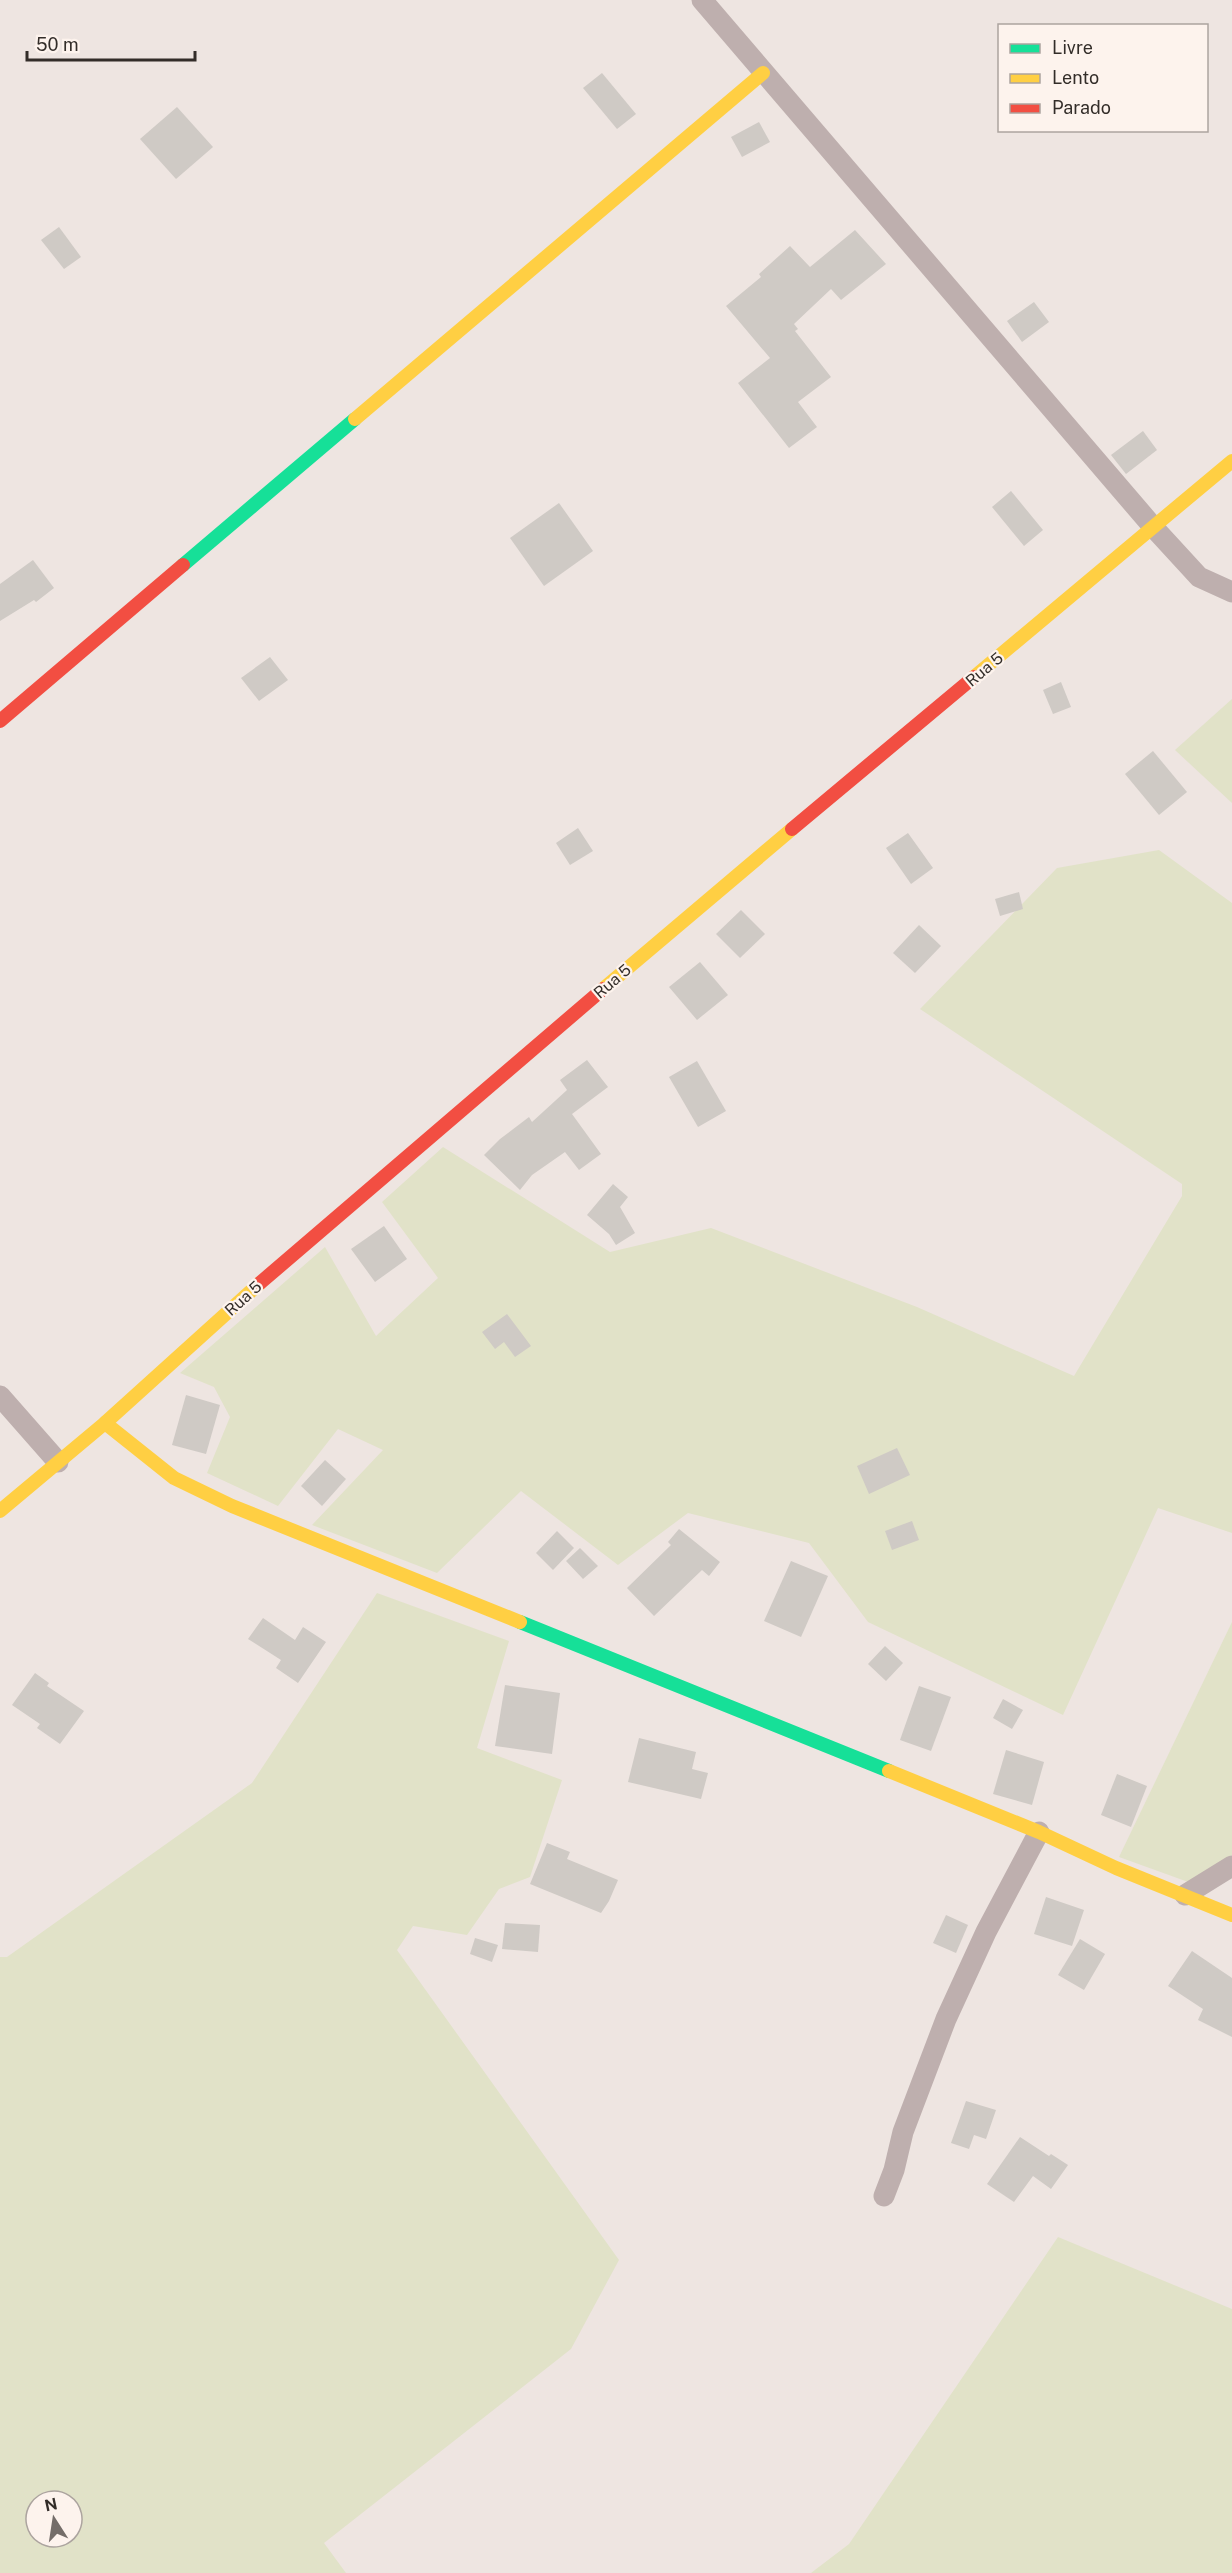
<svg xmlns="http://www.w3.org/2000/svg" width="1232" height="2573" font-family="'Public Sans',sans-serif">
  <rect width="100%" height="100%" fill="#eee5e1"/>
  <!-- green -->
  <g fill="#e1e2c8" fill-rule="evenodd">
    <polygon points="1232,699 1232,803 1175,750"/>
    <polygon points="1159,850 1232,903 1232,1533 1158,1508 1063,1715 868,1622 809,1543 688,1513 618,1565 521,1491 437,1573 312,1525 383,1450 338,1429 278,1506 207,1473 230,1417 214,1387 180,1373 325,1247 376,1336 438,1278 382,1202 443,1147 610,1252 711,1228 917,1307 1074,1376 1182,1196 1182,1184 920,1009 1057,868"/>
    <path d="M377,1593L509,1641L477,1748L562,1780L530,1877L499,1889L467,1935L413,1926L397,1950L619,2260L571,2349L324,2543L346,2573H0V1957H7L252,1783ZM36,2501H72V2537H36Z"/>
    <polygon points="1232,1622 1232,1855 1191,1883 1119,1857"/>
    <polygon points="1058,2237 1232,2309 1232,2573 811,2573 849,2544"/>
  </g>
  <!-- building -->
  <g fill="#cfcac5">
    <polygon points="602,73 636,114 617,129 583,88"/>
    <polygon points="177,107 213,147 176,179 140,139"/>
    <polygon points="759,122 770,142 742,157 731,137"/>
    <polygon points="59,227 81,257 64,269 41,240"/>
    <polygon points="855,230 886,264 841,300 831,289 794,324 798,329 795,331 831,377 798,402 817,427 789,448 738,383 770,358 726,306 761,277 759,274 790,246 810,267"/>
    <polygon points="1034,302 1049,322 1022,342 1007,321"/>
    <polygon points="1143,431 1157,450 1126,474 1111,455"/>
    <polygon points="1011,491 1043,530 1024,546 992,507"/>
    <polygon points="559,503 593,551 544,586 510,538"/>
    <polygon points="33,560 54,588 36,602 34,600 0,621 0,584"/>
    <polygon points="270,657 288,680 259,701 241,678"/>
    <polygon points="1061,682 1071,707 1053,714 1043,690"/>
    <polygon points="1153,751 1187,792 1159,815 1125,774"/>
    <polygon points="578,828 593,851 570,865 556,843"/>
    <polygon points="908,833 933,868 911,884 886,848"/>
    <polygon points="1019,892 1023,909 1000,916 995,899"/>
    <polygon points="741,910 765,934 740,958 716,934"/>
    <polygon points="919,925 941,946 915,973 893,953"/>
    <polygon points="700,962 728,995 697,1020 669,987"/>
    <polygon points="587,1060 608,1087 572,1114 601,1154 579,1170 565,1152 532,1175 520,1190 484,1155 500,1139 529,1117 532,1122 567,1090 560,1080"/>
    <polygon points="697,1061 726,1111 698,1127 669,1077"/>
    <polygon points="613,1184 628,1197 620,1207 635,1233 616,1245 609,1234 587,1215"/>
    <polygon points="384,1226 407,1259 375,1282 351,1249"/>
    <polygon points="507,1314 531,1346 515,1357 504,1342 495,1349 482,1332"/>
    <polygon points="186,1395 220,1405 206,1454 172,1445"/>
    <polygon points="897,1448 910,1475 869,1494 857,1466"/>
    <polygon points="325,1460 346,1479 322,1506 301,1486"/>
    <polygon points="912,1521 919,1540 892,1550 885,1531"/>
    <polygon points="679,1529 720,1562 709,1576 702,1570 654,1616 627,1588 671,1545 668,1542"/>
    <polygon points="557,1531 574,1548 553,1570 536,1553"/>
    <polygon points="580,1548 598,1566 583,1579 566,1561"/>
    <polygon points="791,1561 828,1576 801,1637 764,1621"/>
    <polygon points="263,1618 295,1640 303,1627 326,1642 298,1683 276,1668 281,1660 248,1639"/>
    <polygon points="885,1646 903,1663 886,1681 868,1664"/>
    <polygon points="35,1673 49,1683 47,1686 84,1711 60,1744 37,1728 40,1724 12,1705"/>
    <polygon points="505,1685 560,1693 552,1754 495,1746"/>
    <polygon points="919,1686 951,1697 931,1751 900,1740"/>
    <polygon points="1003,1699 1023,1710 1012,1729 993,1718"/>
    <polygon points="639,1738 696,1752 692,1769 708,1773 701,1799 628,1782"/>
    <polygon points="1006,1750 1044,1762 1032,1805 993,1794"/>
    <polygon points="1117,1774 1147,1786 1131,1827 1101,1815"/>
    <polygon points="547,1843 570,1852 567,1859 618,1880 609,1901 601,1913 530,1884"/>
    <polygon points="1046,1897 1084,1910 1072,1946 1034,1934"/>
    <polygon points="946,1915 968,1925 956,1953 933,1943"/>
    <polygon points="505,1923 540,1925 538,1952 502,1949"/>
    <polygon points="475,1938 498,1945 492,1962 470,1954"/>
    <polygon points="1080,1939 1105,1954 1084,1990 1058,1975"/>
    <polygon points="1192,1951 1232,1978 1232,2037 1198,2020 1203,2009 1168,1986"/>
    <polygon points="966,2101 996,2110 986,2139 974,2135 969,2149 951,2143"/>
    <polygon points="1020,2137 1049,2156 1051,2154 1068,2165 1051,2189 1033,2176 1014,2202 987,2184"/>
  </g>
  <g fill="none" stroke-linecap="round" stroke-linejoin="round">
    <!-- street -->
    <g stroke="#beafae" stroke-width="21">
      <polyline points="702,0 1154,528 1199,577 1232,592"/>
      <polyline points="0,1396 58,1462"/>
      <polyline points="1185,1895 1232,1866"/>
      <polyline points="884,2196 894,2170 903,2132 946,2019 986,1932 1039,1832"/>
    </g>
    <!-- fast -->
    <g stroke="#16e098" stroke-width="14">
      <polyline points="183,565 355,419"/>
      <polyline points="520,1622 889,1771"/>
    </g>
    <!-- slow -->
    <g stroke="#ffcf43" stroke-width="14">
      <polyline points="355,419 763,73"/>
      <polyline points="974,677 1232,461"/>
      <polyline points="603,989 792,829"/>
      <polyline points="105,1423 174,1478 232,1506 520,1622"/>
      <polyline points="0,1511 105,1423 260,1283"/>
      <polyline points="889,1771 1039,1832 1116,1868 1232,1915"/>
    </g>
    <!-- jam -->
    <g stroke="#f24e42" stroke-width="14">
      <polyline points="0,721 183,565"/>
      <polyline points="792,829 974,677"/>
      <polyline points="260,1283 603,989"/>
    </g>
  </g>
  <g text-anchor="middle" stroke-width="4.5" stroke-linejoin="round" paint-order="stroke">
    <!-- street labels -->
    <g font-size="16" fill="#332d29" stroke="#fdf3ed">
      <text transform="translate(984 669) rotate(-40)" y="6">Rua 5</text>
      <text transform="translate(612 981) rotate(-41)" y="6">Rua 5</text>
      <text transform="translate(243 1298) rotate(-42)" y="6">Rua 5</text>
    </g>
  </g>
  <!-- legend -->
  <rect x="998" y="24" width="210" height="108" fill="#fdf3ed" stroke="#aca49f" stroke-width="1.5"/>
  <rect x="1010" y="44" width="30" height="9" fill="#16e098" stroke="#aca49f" stroke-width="1.5"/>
  <text x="1052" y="54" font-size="18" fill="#332d29">Livre</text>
  <rect x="1010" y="74" width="30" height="9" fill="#ffcf43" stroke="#aca49f" stroke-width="1.5"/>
  <text x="1052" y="84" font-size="18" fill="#332d29">Lento</text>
  <rect x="1010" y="104" width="30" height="9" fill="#f24e42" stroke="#aca49f" stroke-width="1.5"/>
  <text x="1052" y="114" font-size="18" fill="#332d29">Parado</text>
  <!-- north arrow -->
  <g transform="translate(54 2519) rotate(348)"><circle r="28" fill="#fdf3ed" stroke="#aca49f" stroke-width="1.5"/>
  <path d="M0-4.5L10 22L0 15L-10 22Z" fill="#746d69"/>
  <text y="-9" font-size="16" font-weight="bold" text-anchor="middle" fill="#332d29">N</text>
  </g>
  <!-- scale -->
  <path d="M27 51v9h168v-9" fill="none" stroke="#332d29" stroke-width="3"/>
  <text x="36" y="51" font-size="18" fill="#332d29" stroke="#fdf3ed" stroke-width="4.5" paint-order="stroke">50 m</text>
</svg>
